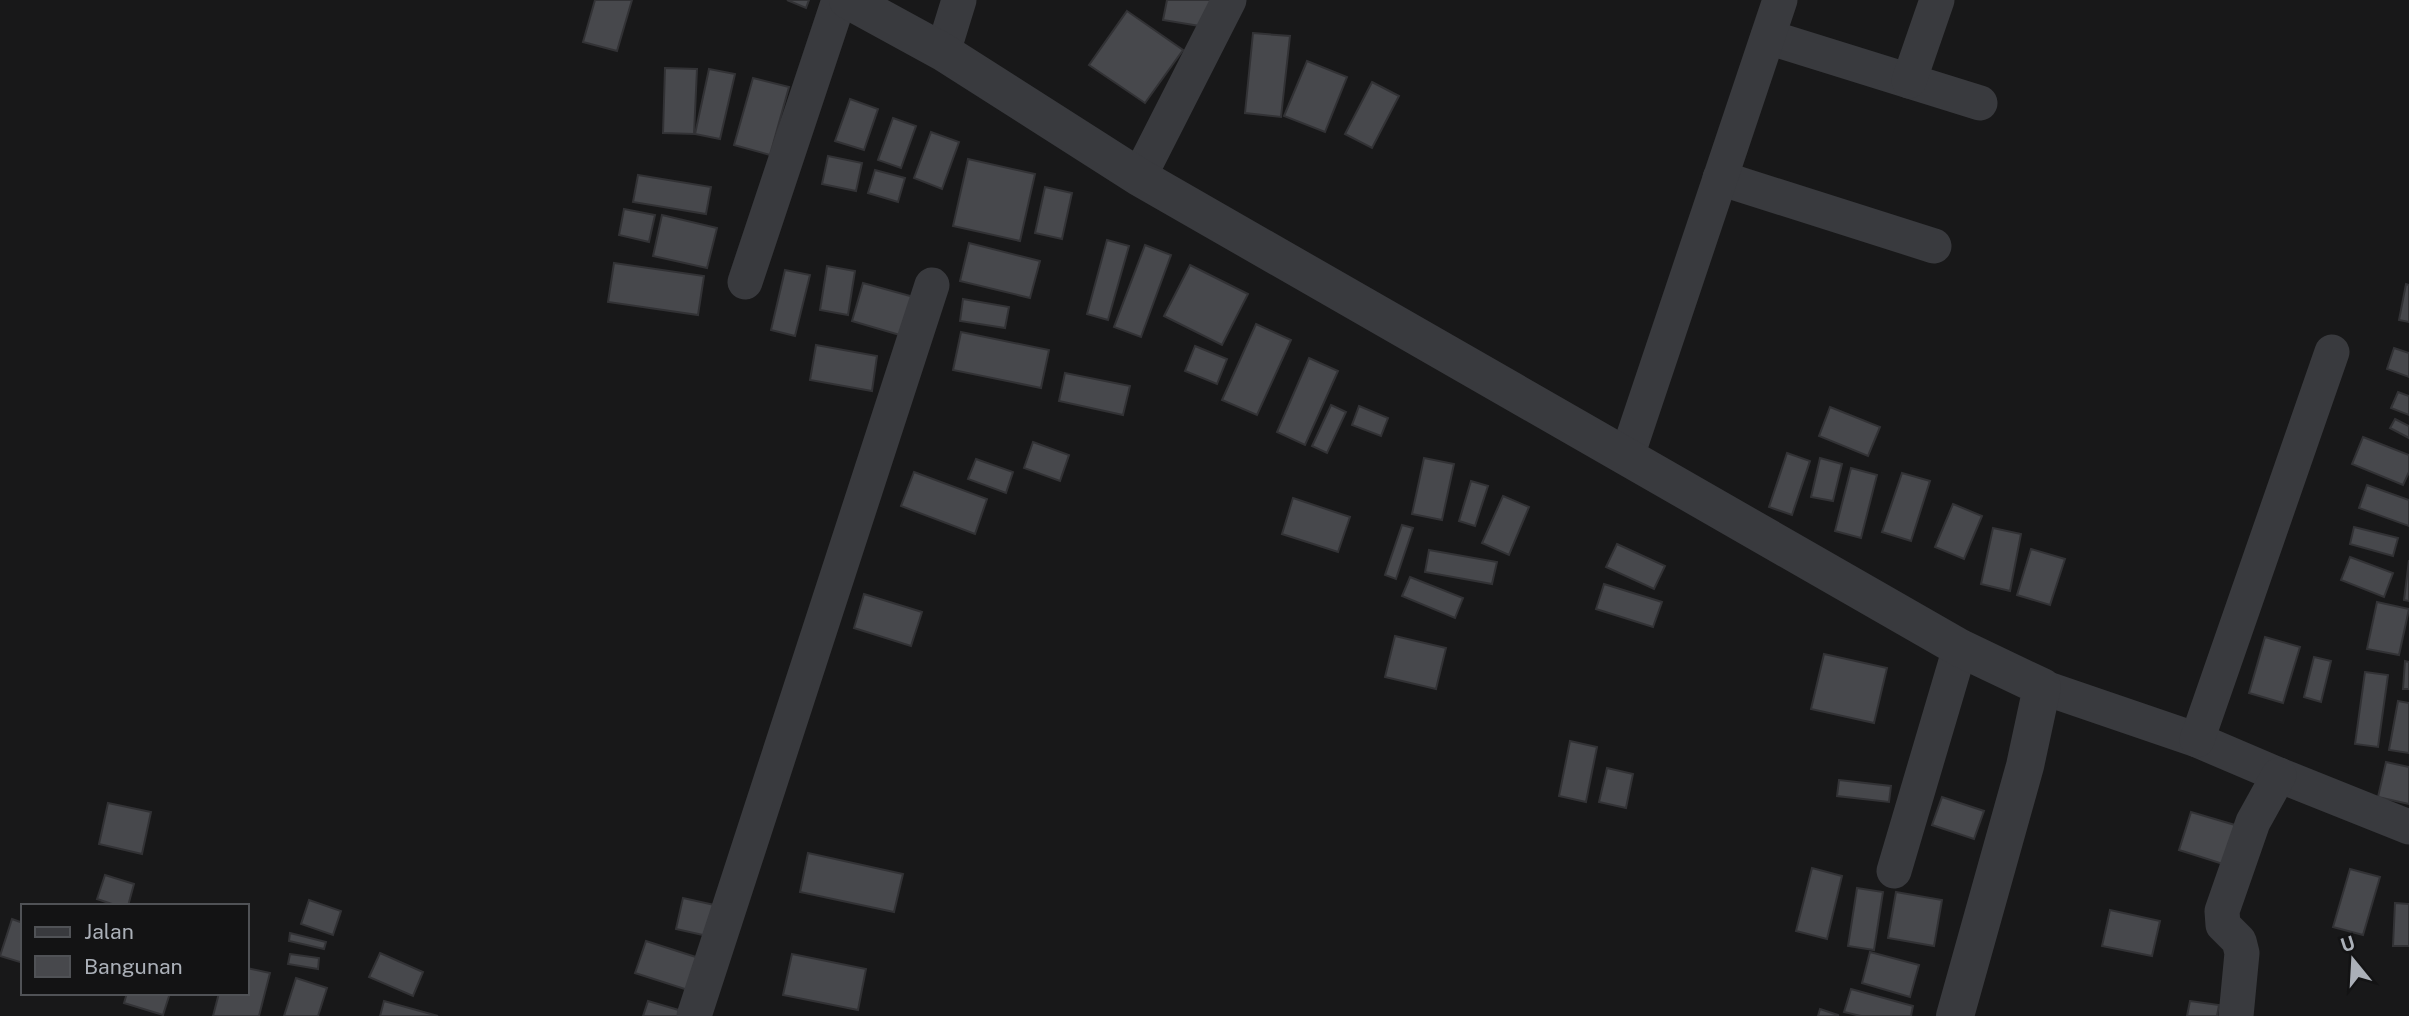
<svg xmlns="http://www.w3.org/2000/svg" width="2409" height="1016" font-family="'Public Sans',sans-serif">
  <rect width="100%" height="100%" fill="#181819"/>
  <!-- building -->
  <g fill="#47484c" stroke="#323235" stroke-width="2">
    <polygon points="595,0 632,0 617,51 583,42"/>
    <polygon points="787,0 809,0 806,8"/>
    <polygon points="1167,0 1211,0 1206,27 1163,20"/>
    <polygon points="1127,11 1183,50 1145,103 1089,65"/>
    <polygon points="1253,33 1290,36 1281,117 1245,113"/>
    <polygon points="1307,61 1347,77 1325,132 1284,116"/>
    <polygon points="665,68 697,69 694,134 663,133"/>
    <polygon points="709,69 735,74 720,139 695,134"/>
    <polygon points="753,78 789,87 770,155 734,145"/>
    <polygon points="1372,82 1399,96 1372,148 1345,134"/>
    <polygon points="850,99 878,109 864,150 835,141"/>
    <polygon points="893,118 916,126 901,168 878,160"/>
    <polygon points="931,132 959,142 942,189 914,178"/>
    <polygon points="828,156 862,163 856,191 822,184"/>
    <polygon points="968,159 1035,174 1020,241 953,226"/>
    <polygon points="875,170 905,178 898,202 868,193"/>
    <polygon points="638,175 711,187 706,214 633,202"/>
    <polygon points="1045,187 1072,193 1062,239 1035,233"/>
    <polygon points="624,209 655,215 649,242 619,235"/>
    <polygon points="662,215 717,228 707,268 653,256"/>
    <polygon points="1107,240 1129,246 1108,320 1087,314"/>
    <polygon points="969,243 1040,261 1030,298 960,281"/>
    <polygon points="1145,245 1171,255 1141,337 1114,327"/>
    <polygon points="614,263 704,276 698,315 608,302"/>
    <polygon points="1190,265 1248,294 1222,345 1164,316"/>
    <polygon points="827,266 855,271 848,315 820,310"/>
    <polygon points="785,270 810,275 795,336 771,330"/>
    <polygon points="863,283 921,299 910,338 852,321"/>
    <polygon points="2406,284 2409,285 2409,322 2399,320"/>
    <polygon points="963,299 1009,307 1005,328 960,321"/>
    <polygon points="1256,324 1291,340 1257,415 1222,400"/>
    <polygon points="961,332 1049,350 1041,388 953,370"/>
    <polygon points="816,345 877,356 872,391 810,380"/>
    <polygon points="1195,346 1227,359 1217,384 1185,371"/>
    <polygon points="2394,348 2409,353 2409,377 2387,369"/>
    <polygon points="1309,358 1338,371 1305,445 1277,432"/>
    <polygon points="1065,373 1130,386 1123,415 1059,401"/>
    <polygon points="2398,392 2409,396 2409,415 2391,408"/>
    <polygon points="1331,405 1346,412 1327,453 1312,446"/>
    <polygon points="1359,406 1388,418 1381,436 1352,425"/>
    <polygon points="1830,407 1880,427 1868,456 1819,436"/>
    <polygon points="2395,419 2409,426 2409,438 2390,428"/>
    <polygon points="2363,437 2409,455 2409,472 2403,485 2352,464"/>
    <polygon points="1033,442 1069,455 1060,481 1024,468"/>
    <polygon points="1787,453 1810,461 1792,515 1769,507"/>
    <polygon points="1424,458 1454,464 1442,520 1412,514"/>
    <polygon points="1820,458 1842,464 1833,501 1811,497"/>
    <polygon points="976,459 1013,472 1006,493 968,479"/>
    <polygon points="1851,468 1877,475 1861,538 1835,531"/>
    <polygon points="914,472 987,499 975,534 901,506"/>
    <polygon points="1902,473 1930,481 1911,541 1882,532"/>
    <polygon points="1471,481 1488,486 1475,526 1459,521"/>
    <polygon points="2367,485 2409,500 2409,526 2359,508"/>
    <polygon points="1503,496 1529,507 1509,555 1482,543"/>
    <polygon points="1293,498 1350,517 1338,552 1282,534"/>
    <polygon points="1953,504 1982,516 1964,559 1935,547"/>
    <polygon points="1402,525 1413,528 1396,579 1385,575"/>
    <polygon points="2354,527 2398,538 2393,556 2350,544"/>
    <polygon points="1993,528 2021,534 2010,591 1981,584"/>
    <polygon points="1617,544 1665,566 1654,589 1606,567"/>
    <polygon points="2031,549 2065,559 2050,605 2017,595"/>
    <polygon points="1429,550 1497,562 1492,584 1425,572"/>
    <polygon points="2350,557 2393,573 2384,597 2341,580"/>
    <polygon points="2409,560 2409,601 2404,600"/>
    <polygon points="1410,577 1463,598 1455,618 1402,596"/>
    <polygon points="1604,584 1662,602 1653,627 1596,609"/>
    <polygon points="864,594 922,612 911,646 854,628"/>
    <polygon points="2377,602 2409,609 2399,655 2367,649"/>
    <polygon points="1395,636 1446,648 1436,689 1385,677"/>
    <polygon points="2265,637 2300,647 2283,703 2249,693"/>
    <polygon points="1824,654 1887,668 1874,723 1811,709"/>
    <polygon points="2314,657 2331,661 2321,702 2304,697"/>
    <polygon points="2405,661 2409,662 2409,689 2403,689"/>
    <polygon points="2365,672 2388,675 2378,747 2355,744"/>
    <polygon points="2398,701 2409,703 2409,753 2389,750"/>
    <polygon points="1570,741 1597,747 1586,802 1559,796"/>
    <polygon points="2386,762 2409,767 2409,804 2378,797"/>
    <polygon points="1607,768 1633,774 1626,808 1599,802"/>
    <polygon points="1839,780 1891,786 1889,802 1837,796"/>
    <polygon points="1942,797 1984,811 1974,839 1932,825"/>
    <polygon points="108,803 151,812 142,854 99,844"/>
    <polygon points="2191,812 2235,825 2223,864 2179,850"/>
    <polygon points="808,853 903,874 894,912 800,892"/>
    <polygon points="1812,868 1842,876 1827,939 1796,931"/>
    <polygon points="2350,869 2380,877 2363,935 2333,927"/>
    <polygon points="105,875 134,884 128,906 118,906 97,899"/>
    <polygon points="1857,888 1883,892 1874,950 1848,946"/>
    <polygon points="1896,892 1942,900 1934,946 1888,938"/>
    <polygon points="683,898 719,906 712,937 676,929"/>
    <polygon points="309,900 341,911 333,935 301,924"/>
    <polygon points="2395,903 2409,904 2409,946 2393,946"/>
    <polygon points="2110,910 2160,921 2152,956 2102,946"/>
    <polygon points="12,919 23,923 23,963 0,956"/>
    <polygon points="290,933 326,942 324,949 289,941"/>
    <polygon points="646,941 702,959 691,991 635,973"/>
    <polygon points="1870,952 1919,965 1910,997 1862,983"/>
    <polygon points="380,953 423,972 413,996 369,977"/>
    <polygon points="290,954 319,958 318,969 288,964"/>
    <polygon points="792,954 866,969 858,1010 783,995"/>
    <polygon points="247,968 270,973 259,1016 213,1016 219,993 247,993"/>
    <polygon points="296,978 327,988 318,1016 284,1016"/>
    <polygon points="1851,989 1913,1006 1911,1016 1861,1016 1844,1012"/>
    <polygon points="127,993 170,993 163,1015 124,1003"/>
    <polygon points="384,1001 438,1016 380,1016"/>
    <polygon points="648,1001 682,1011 680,1016 643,1016"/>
    <polygon points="2190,1001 2219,1005 2217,1016 2187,1016"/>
    <polygon points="1820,1009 1838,1015 1838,1016 1818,1016"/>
  </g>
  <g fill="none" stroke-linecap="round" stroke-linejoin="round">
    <!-- minor -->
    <g stroke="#393a3e" stroke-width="35">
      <polyline points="1768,37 1980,103"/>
      <polyline points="943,52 959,0"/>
      <polyline points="1909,81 1937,0"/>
      <polyline points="1139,177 1229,0"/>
      <polyline points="1720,178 1934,246"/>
      <polyline points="745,282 839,0"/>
      <polyline points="1627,456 1780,0"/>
      <polyline points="2042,687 2197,740 2279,775 2409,827"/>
      <polyline points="2197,740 2332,352"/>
      <polyline points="1894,871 1960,648"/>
      <polyline points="694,1016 932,285"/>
      <polyline points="2236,1016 2242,953 2239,941 2223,925 2222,911 2253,822 2279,775"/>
    </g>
    <!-- tertiary -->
    <polyline stroke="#393a3e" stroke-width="38" points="848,0 943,52 1139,177 1960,648 2042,687 2025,766 1955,1016"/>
  </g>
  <!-- legend -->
  <rect x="21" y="904" width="228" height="91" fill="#131314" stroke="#505256" stroke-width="2"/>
  <rect x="35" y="927" width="35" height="10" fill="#393a3e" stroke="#505256" stroke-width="2"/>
  <text x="84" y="939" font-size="21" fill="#abb0b8">Jalan</text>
  <rect x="35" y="956" width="35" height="21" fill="#47484c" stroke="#505256" stroke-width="2"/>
  <text x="84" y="974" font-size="21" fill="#abb0b8">Bangunan</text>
  <!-- north arrow -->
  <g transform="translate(2353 960) rotate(342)" stroke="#131314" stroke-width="5" paint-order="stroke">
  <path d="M0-5L12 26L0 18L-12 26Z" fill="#abb0b8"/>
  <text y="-10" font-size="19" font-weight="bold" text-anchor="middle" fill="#abb0b8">U</text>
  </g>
</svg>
